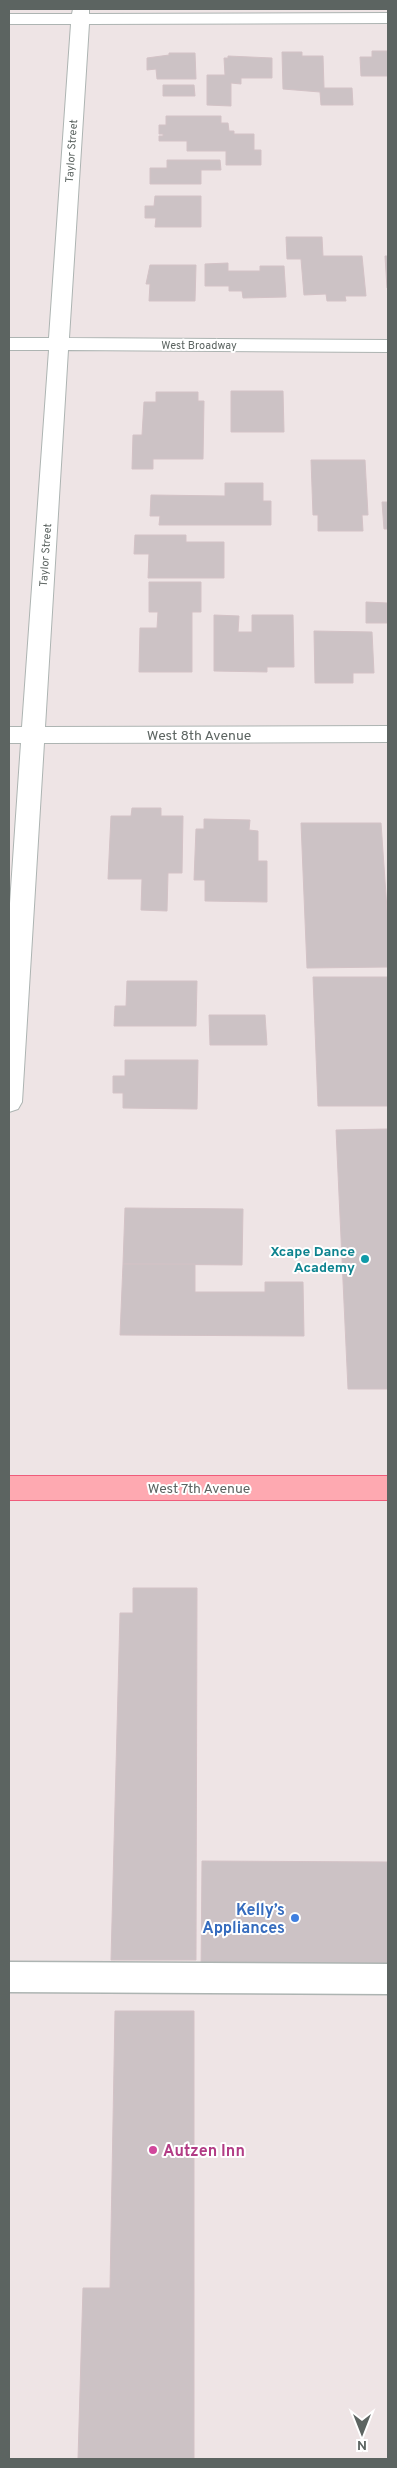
<svg xmlns="http://www.w3.org/2000/svg" width="397" height="2468" font-family="Overpass,sans-serif">
  <rect width="100%" height="100%" fill="#eee4e5"/>
  <!-- building -->
  <g fill="#ccc2c5" stroke="#d3c2c6">
    <polygon points="372,51 388,51 388,76 361,76 360,57 372,57"/>
    <polygon points="282,52 302,52 302,56 323,56 324,88 352,88 353,105 321,105 320,92 283,89"/>
    <polygon points="169,53 195,53 196,79 157,79 156,69 147,70 147,58 169,55"/>
    <polygon points="228,56 272,58 272,78 241,78 241,84 231,83 231,106 207,105 207,75 225,75 224,58 228,58"/>
    <polygon points="163,85 194,85 195,96 163,96"/>
    <polygon points="166,116 221,116 221,123 228,123 229,131 234,131 234,134 254,134 254,150 261,150 261,165 226,165 226,151 187,151 187,141 159,141 159,136 163,136 163,134 159,134 159,125 166,125"/>
    <polygon points="167,160 220,160 221,170 201,170 201,184 150,184 150,168 167,168"/>
    <polygon points="155,196 201,196 201,227 155,227 156,218 145,218 145,206 154,206"/>
    <polygon points="286,237 322,237 323,256 362,256 366,296 345,296 346,301 327,301 326,294 304,295 301,259 287,259"/>
    <polygon points="385,256 388,256 388,288 387,288"/>
    <polygon points="228,263 228,271 260,271 260,266 284,266 286,297 243,298 242,291 229,291 229,286 205,286 205,264"/>
    <polygon points="150,265 196,265 195,301 149,301 150,284 146,284"/>
    <polygon points="231,391 283,391 284,432 231,432"/>
    <polygon points="156,392 198,392 198,401 204,401 203,459 153,459 153,469 132,469 133,435 142,435 144,402 156,402"/>
    <polygon points="311,460 365,460 368,515 362,515 363,531 318,531 318,515 313,515"/>
    <polygon points="225,483 263,483 263,501 271,501 271,525 159,525 160,516 150,516 151,495 225,496"/>
    <polygon points="382,502 388,502 388,529 384,529"/>
    <polygon points="135,535 186,535 186,542 224,542 224,578 148,578 149,554 134,554"/>
    <polygon points="149,582 201,582 201,612 192,612 192,672 139,672 140,628 157,628 158,612 149,612"/>
    <polygon points="366,602 387,603 387,623 366,623"/>
    <polygon points="214,615 239,616 238,632 252,632 252,615 293,615 294,667 267,667 267,672 214,671"/>
    <polygon points="314,631 372,632 374,673 353,673 353,683 315,683"/>
    <polygon points="132,808 161,808 161,816 183,816 182,873 168,873 167,911 141,910 142,879 108,879 111,816 131,816"/>
    <polygon points="204,819 250,820 249,830 258,831 258,861 267,861 267,902 205,901 205,880 194,880 196,829 204,829"/>
    <polygon points="301,823 381,823 388,924 388,967 307,968"/>
    <polygon points="313,977 388,977 388,1106 318,1106"/>
    <polygon points="127,981 197,981 196,1026 114,1026 115,1006 126,1006"/>
    <polygon points="209,1015 265,1015 267,1045 210,1045"/>
    <polygon points="125,1060 198,1060 197,1109 123,1108 123,1093 113,1093 113,1076 125,1076"/>
    <polygon points="388,1129 388,1389 348,1389 336,1130"/>
    <polygon points="125,1208 243,1209 242,1265 123,1264"/>
    <polygon points="123,1264 195,1264 195,1292 265,1292 265,1282 303,1282 304,1336 120,1335"/>
    <polygon points="133,1588 197,1588 196,1960 111,1960 120,1613 133,1613"/>
    <polygon points="202,1861 388,1862 388,1975 201,1975"/>
    <polygon points="115,2011 194,2011 194,2459 78,2459 83,2288 110,2288"/>
  </g>
  <g fill="none" stroke-linecap="round" stroke-linejoin="round">
    <!-- service casing -->
    <g stroke="#adb4b2" stroke-width="3">
      <polygon id="service" points="9,1962 388,1964 388,1994 9,1992"/>
    </g>
    <!-- minor casing -->
    <g stroke="#adb4b2" stroke-width="2">
      <polygon id="minor" points="73,9 89,9 89,14 388,13 388,23 89,24 69,338 388,340 388,352 68,350 45,727 388,726 388,742 44,743 22,1102 18,1109 9,1112 9,918 21,743 9,743 9,727 22,727 49,350 9,350 9,338 49,338 71,24 9,24 9,14 72,14"/>
    </g>
    <!-- primary casing -->
    <g stroke="#f05b7b" stroke-width="2">
      <rect id="primary" x="9" y="1476" width="379" height="24"/>
    </g>
    <!-- service -->
    <use href="#service" fill="#fff" fill-rule="evenodd"/>
    <!-- minor -->
    <use href="#minor" fill="#fff" fill-rule="evenodd"/>
    <!-- primary -->
    <use href="#primary" fill="#fea9b1" fill-rule="evenodd"/>
  </g>
  <!-- markers -->
  <circle fill="#0f9aa8" stroke="#fff" stroke-width="2" cx="365" cy="1259" r="5"/>
  <circle fill="#3f7fe0" stroke="#fff" stroke-width="2" cx="295" cy="1918" r="5"/>
  <circle fill="#d1479c" stroke="#fff" stroke-width="2" cx="153" cy="2150" r="5"/>
  <g text-anchor="middle" stroke-width="4" stroke-linejoin="round" paint-order="stroke">
    <!-- far-street labels -->
    <g font-size="11" fill="#5c6461" stroke="#fff">
      <text transform="translate(71 151) rotate(-86)" y="4">Taylor Street</text>
      <text x="199" y="349">West Broadway</text>
      <text transform="translate(45 555) rotate(-86)" y="4">Taylor Street</text>
    </g>
    <!-- street labels -->
    <g font-size="14" fill="#5c6461" stroke="#fff">
      <text x="199" y="740">West 8th Avenue</text>
      <text x="199" y="1493">West 7th Avenue</text>
    </g>
    <!-- culture labels -->
    <g font-size="14" font-weight="bold" fill="#0d838f" stroke="#fff" text-anchor="end">
      <text x="355" y="1256">Xcape Dance<tspan x="355" dy="16">Academy</tspan></text>
    </g>
    <!-- near-shop labels -->
    <g font-size="16" font-weight="bold" fill="#366cbe" stroke="#fff" text-anchor="end">
      <text x="285" y="1915">Kelly’s<tspan x="285" dy="18">Appliances</tspan></text>
    </g>
    <!-- near-hotel labels -->
    <g font-size="16" font-weight="bold" fill="#b23c85" stroke="#fff" text-anchor="start">
      <text x="163" y="2156">Autzen Inn</text>
    </g>
  </g>
  <!-- border -->
  <rect width="397" height="2468" fill="none" stroke="#5c6461" stroke-width="20"/>
  <!-- north arrow -->
  <g transform="translate(362 2433) rotate(180)" stroke="#ffffff" stroke-width="4" paint-order="stroke">
  <path d="M0-4L9 19L0 12L-9 19Z" fill="#5c6461"/>
  <text y="-8" font-size="14" font-weight="bold" text-anchor="middle" fill="#5c6461">N</text>
  </g>
</svg>
